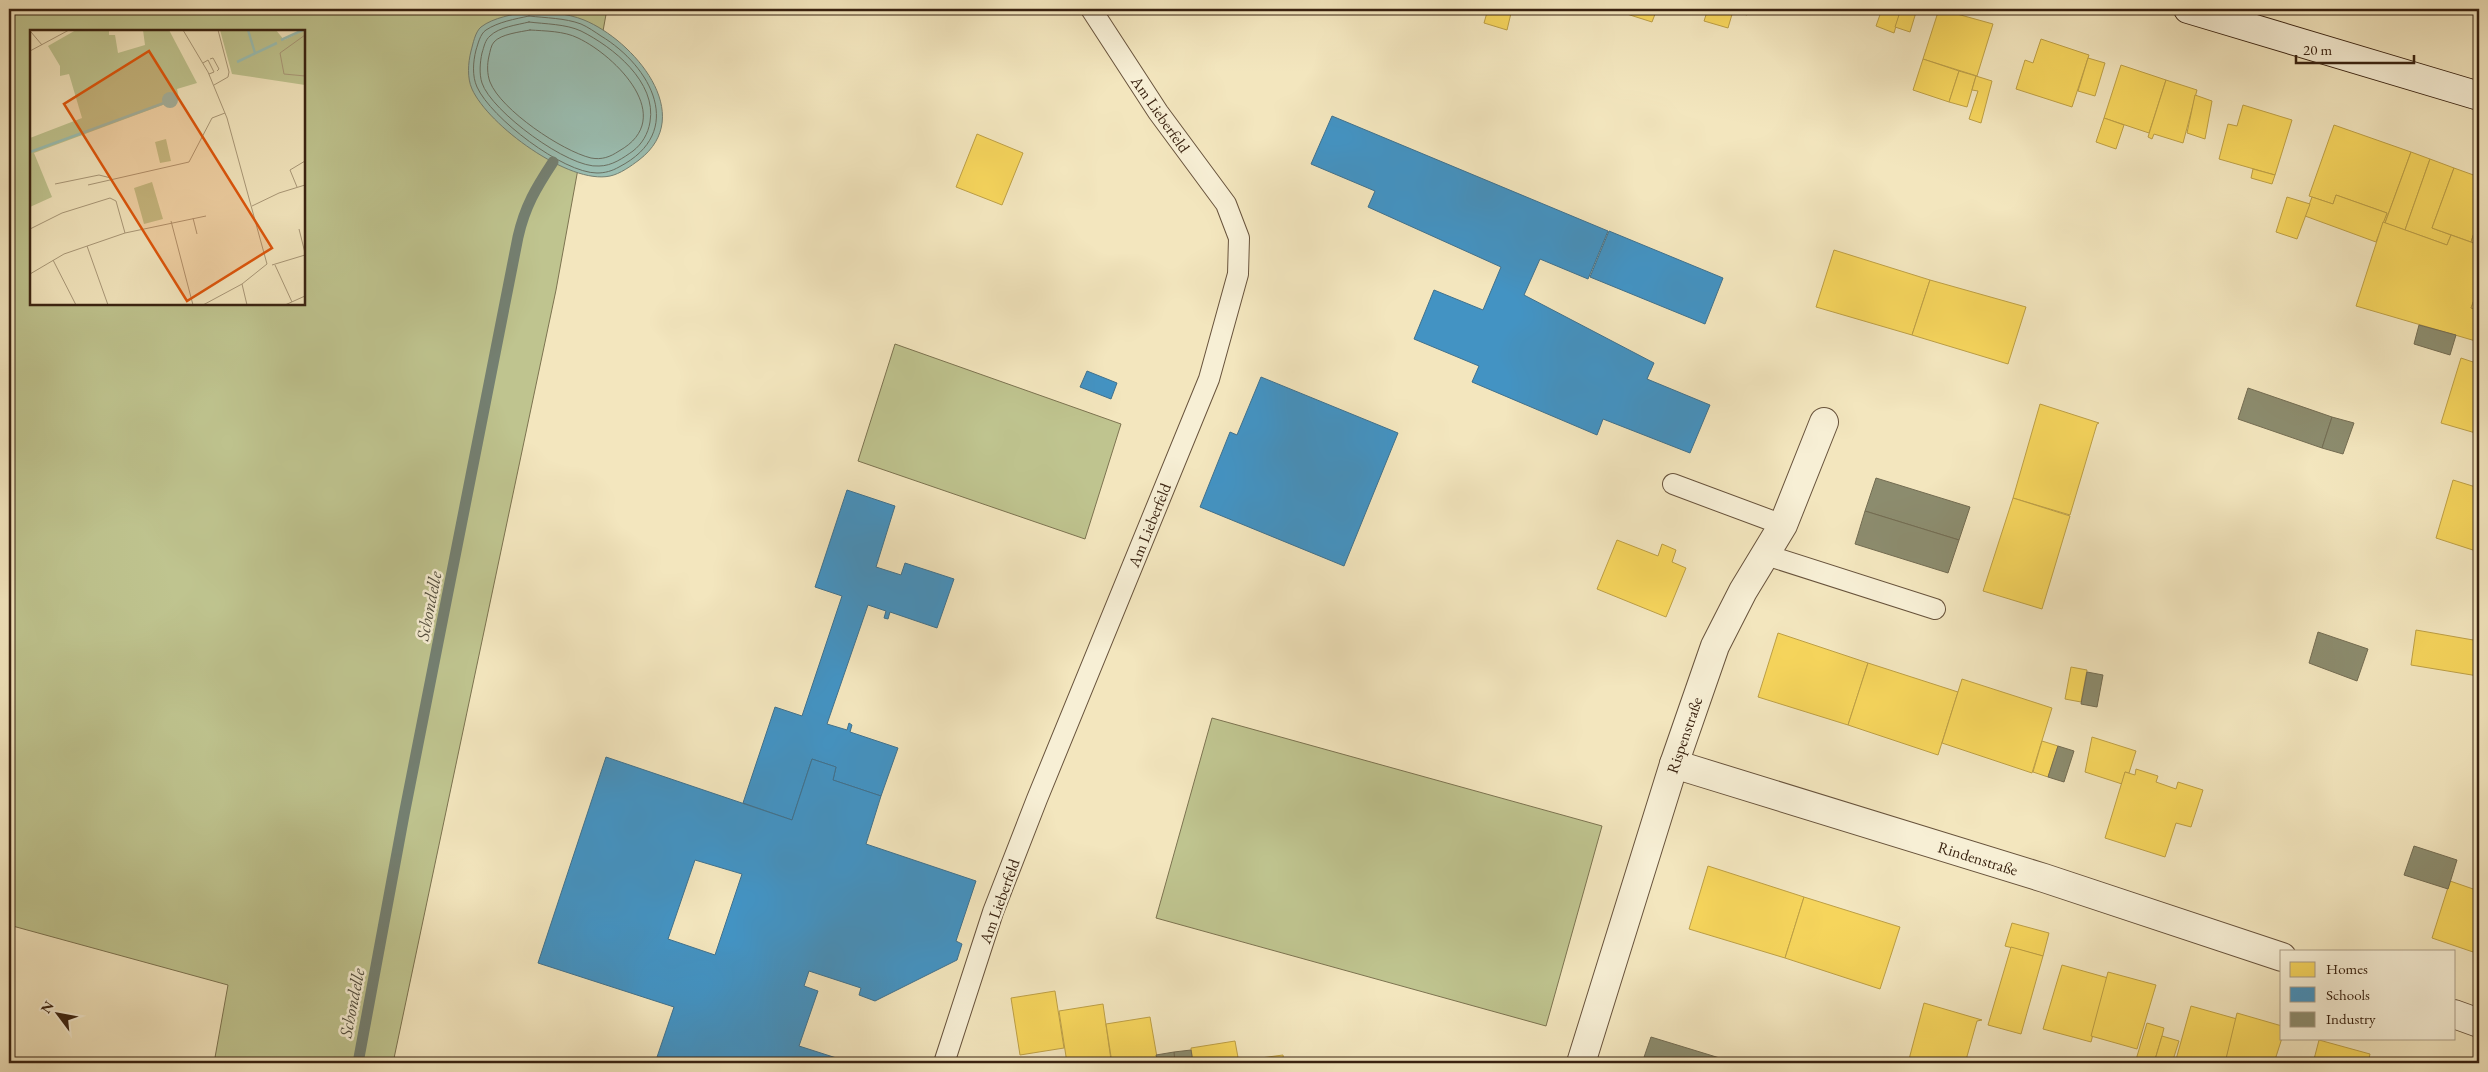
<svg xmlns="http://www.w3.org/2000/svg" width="2488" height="1072" font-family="'EB Garamond',serif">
  <rect width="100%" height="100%" fill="#f3e6be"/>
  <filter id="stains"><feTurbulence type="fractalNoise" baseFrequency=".004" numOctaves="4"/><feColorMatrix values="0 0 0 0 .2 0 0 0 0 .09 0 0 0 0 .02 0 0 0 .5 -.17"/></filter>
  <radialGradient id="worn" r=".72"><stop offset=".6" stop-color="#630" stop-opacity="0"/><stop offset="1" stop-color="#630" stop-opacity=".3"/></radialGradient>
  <!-- green -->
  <g fill="#bfc48f" stroke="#7c7350" fill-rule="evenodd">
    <path d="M9,9H607L556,290L393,1063H214L228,985L9,925ZM31,31H304V304H31Z"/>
    <polygon points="895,344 1121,424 1085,539 858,461"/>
    <polygon points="1212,718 1602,826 1546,1026 1156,918"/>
  </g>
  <!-- water -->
  <path fill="#9bbfb3" stroke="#748072" d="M528,11C546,12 567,13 584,20C633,40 698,115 639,160C631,166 620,174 610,176C569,185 488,125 472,89C467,78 468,63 471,51C473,44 475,32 481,27C494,17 513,15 528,11Z"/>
  <!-- homes -->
  <g fill="#f6d55c" stroke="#bd9f45">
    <polygon points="1488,9 1512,9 1507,30 1484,23"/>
    <polygon points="1611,9 1657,9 1652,22"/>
    <polygon points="1708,9 1750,9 1747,15 1733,11 1728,28 1704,21"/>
    <polygon points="1882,9 1901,9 1894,33 1876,26"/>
    <polygon points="1901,9 1917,9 1910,32 1895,27"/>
    <polygon points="1939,9 1993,24 1977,76 1923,59"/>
    <polygon points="2041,39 2089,55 2072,107 2016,89 2025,60 2033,63"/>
    <polygon points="2088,58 2105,63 2095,96 2078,91"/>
    <polygon points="1923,59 1959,71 1949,102 1913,90"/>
    <polygon points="2121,65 2166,80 2149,133 2104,118"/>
    <polygon points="1959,71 1976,76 1967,107 1949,102"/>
    <polygon points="1976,76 1992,81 1981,123 1969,119 1978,91 1972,90"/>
    <polygon points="2166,80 2197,90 2183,143 2154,134 2152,139 2148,137"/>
    <polygon points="2195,95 2212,101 2205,139 2187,133"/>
    <polygon points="2243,105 2292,120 2275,175 2219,159 2228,124 2237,126"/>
    <polygon points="2104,118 2124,125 2116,149 2096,142"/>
    <polygon points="2334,125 2411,152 2385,223 2383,222 2387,213 2336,195 2333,204 2309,196"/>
    <polygon points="977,134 1023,153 1002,205 956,187"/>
    <polygon points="2411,152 2430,159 2405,230 2385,223"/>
    <polygon points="2430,159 2454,168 2432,228 2451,235 2447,245 2405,230"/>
    <polygon points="2454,168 2479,177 2479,218 2471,242 2432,228"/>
    <polygon points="2253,169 2275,175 2272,184 2251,178"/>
    <polygon points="2336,195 2387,213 2376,242 2305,216 2312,197 2333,204"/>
    <polygon points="2287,197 2310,204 2297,239 2276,232"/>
    <polygon points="2479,218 2479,245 2471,242"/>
    <polygon points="2383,222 2447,245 2451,235 2479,245 2479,287 2471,308 2479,310 2479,342 2356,306"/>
    <polygon points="1834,250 1930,280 1912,335 1816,307"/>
    <polygon points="1930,280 2026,307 2008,364 1912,335"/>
    <polygon points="2479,287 2479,310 2471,308"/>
    <polygon points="2461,358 2479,364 2479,434 2441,423"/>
    <polygon points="2040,404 2099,423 2097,424 2070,515 2013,498"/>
    <polygon points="2453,480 2479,488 2479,552 2436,538"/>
    <polygon points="2013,498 2070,516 2042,609 1983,591"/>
    <polygon points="1617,540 1658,556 1662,544 1676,550 1672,562 1686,568 1666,617 1597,589"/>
    <polygon points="2416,630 2479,641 2478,676 2411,665"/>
    <polygon points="1778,633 1868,663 1848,725 1758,697"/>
    <polygon points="1868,663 1958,692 1938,755 1848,725"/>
    <polygon points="2071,667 2087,670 2081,702 2065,699"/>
    <polygon points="1962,679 2052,708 2032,773 1942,743"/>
    <polygon points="2092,737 2136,751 2129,773 2125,772 2122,784 2085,772"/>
    <polygon points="2042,741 2058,746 2048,777 2033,772"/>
    <polygon points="2136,769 2158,776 2156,782 2176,789 2178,782 2203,790 2191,827 2176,823 2165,857 2105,838 2125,772 2135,775"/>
    <polygon points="1708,866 1804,897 1785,958 1689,929"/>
    <polygon points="2450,881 2479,891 2479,954 2432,938"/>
    <polygon points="1804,897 1900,927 1880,989 1785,958"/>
    <polygon points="2012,923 2049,933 2043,956 2005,946"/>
    <polygon points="2011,947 2043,956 2021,1034 1988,1025"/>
    <polygon points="2062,965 2108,978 2091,1042 2043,1029"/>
    <polygon points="2108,972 2156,985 2137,1049 2091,1036"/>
    <polygon points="1055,991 1064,1048 1020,1055 1011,998"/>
    <polygon points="1924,1003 1982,1020 1977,1021 1966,1060 1969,1061 1968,1063 1908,1063"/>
    <polygon points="1103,1004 1111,1060 1095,1063 1067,1063 1059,1011"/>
    <polygon points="2191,1006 2237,1019 2225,1063 2175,1063"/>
    <polygon points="2237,1013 2282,1026 2282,1038 2274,1063 2225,1063"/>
    <polygon points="1150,1017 1158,1063 1112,1063 1106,1024"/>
    <polygon points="2147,1023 2164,1028 2162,1036 2154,1063 2135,1063"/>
    <polygon points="2162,1036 2179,1041 2172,1063 2154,1063"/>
    <polygon points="2319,1040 2370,1054 2368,1063 2313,1063"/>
    <polygon points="1235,1041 1239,1063 1193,1063 1191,1048"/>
    <polygon points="1283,1055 1284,1063 1239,1063 1238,1061"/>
  </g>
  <!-- schools -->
  <g fill="#4393c3" stroke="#40718d" fill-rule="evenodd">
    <polygon points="1332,116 1608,231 1588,279 1540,259 1524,295 1654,363 1647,379 1710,405 1690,453 1603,419 1597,435 1472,382 1479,366 1414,339 1434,290 1483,310 1501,267 1368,207 1375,191 1311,164"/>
    <polygon points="1609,231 1723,278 1705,324 1590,277"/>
    <polygon points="1087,371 1117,383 1111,399 1080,387"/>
    <polygon points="1261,377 1398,433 1344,566 1200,507 1230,432 1237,435"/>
    <polygon points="847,490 895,506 876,567 901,575 905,563 954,579 937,628 890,612 888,619 884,618 886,611 868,605 827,724 847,730 849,723 852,725 850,732 898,748 881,796 833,780 836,767 812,759 792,820 743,803 775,707 802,716 842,596 815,587"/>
    <path d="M606,757L792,820L812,759L836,767L833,780L881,796L866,844L976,881L956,941L962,944L957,960L875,1001L859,995L861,988L809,971L804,986L818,991L799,1046L852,1063H655L674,1007L538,963ZM695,860L742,874L715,955L668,939Z"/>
  </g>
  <!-- industry -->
  <g fill="#8c8c6e" stroke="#736c52">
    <polygon points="2419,325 2456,335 2450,355 2414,344"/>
    <polygon points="2248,388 2332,417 2322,448 2238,419"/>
    <polygon points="2332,417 2354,423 2343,454 2322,448"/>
    <polygon points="1876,478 1970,507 1959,540 1865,511"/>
    <polygon points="1865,511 1959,540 1948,573 1855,544"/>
    <polygon points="2318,632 2368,649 2357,681 2309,663"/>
    <polygon points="2087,672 2103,675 2097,707 2081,704"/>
    <polygon points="2058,746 2074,751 2064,782 2048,777"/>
    <polygon points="2414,846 2457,860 2448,889 2404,875"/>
    <polygon points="1651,1037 1736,1063 1642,1063"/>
    <polygon points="1191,1050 1193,1063 1175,1063 1174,1052"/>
    <polygon points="1174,1052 1175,1063 1158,1063 1156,1055"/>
  </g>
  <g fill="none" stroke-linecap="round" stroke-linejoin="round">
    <!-- shore -->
    <g stroke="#6a7062" stroke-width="1">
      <path d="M529,16C546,18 565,18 581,24C588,27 595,32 601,36C651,66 687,132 619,167C612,171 605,173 597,173C563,173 491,118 477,87C472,76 473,62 476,50C478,44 480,34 486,30C498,22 515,19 529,16Z"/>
      <path d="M529,22C545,24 566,24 581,31C613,47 657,82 650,122C648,134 642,144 633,151C623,158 612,166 599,166C569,169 491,111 482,83C479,74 480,62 482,53C484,47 485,40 490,36C499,27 517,25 529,22Z"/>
      <path d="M530,30C545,31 564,31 578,38C616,56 678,118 619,151C610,157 602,160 591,158C562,151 501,110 490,82C487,74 487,64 489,56C490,52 491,45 494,42C501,34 520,32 530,30Z"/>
    </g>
    <!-- stream -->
    <path stroke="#748072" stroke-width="11" d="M358,1063L404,815L518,237C525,206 536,188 553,162"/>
    <!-- lane casing -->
    <g stroke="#68533c" stroke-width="22">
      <g id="lane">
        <polyline points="1673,484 1783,525"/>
        <polyline points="1766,555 1935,609"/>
        <polyline points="944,1063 993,912 1037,799 1209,379 1238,274 1239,238 1226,204 1158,112 1091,9"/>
      </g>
    </g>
    <!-- street casing -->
    <g stroke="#68533c" stroke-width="30">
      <g id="street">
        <polyline points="1674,764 2044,878 2282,957"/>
        <polyline points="2454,1014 2479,1023"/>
        <polyline points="1581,1063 1674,764 1715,646 1743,591 1783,525 1824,422"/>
      </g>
    </g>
    <!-- secondary casing -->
    <g stroke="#392210" stroke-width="30">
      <polyline id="secondary" points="2188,9 2479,96"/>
    </g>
    <!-- lane -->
    <use href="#lane" stroke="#f7efd5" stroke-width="20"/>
    <!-- street -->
    <use href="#street" stroke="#f7efd5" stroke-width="28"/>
    <!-- secondary -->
    <use href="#secondary" stroke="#f7efd5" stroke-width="28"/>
  </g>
  <g text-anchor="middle" stroke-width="5" stroke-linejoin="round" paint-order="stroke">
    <!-- street labels -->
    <g font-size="16" fill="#392210" stroke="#f7efd5">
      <text transform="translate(1161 114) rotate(55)" y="6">Am Lieberfeld</text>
      <text transform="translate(1149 525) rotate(-68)" y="6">Am Lieberfeld</text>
      <text transform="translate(1684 735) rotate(-71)" y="6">Rispenstraße</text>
      <text transform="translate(1978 858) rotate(17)" y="6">Rindenstraße</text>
      <text transform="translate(999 901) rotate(-70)" y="6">Am Lieberfeld</text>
    </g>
    <!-- water labels -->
    <g font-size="18" font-style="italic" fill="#565141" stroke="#f7efd5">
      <text transform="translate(429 606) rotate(-79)" y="6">Schondelle</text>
      <text transform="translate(352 1003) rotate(-79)" y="6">Schondelle</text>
    </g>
  </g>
  <!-- overview -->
  <g transform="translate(30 30)">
    <rect width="275" height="275" fill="#f3e6be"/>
    <path d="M46,0H79V5H85L88,23L115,15L113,0H139L167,53L147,59L149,69L4,123L22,167L0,177V108L52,88L39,44L30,46V36L18,16ZM190,0H246L254,10L275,0V55L202,44ZM136,109L141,131L130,133L125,112ZM122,152L133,189L114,194L104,158Z" fill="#bfc48f"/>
    <path d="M132 70a8 8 0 1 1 16 0a8 8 0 1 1-16 0Z" fill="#9bbfb3"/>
    <path fill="none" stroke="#9bbfb3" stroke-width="2.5" d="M218,0L225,23M251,10L273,0M207,32L247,13M0,122L134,73"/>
    <path fill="none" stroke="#a99878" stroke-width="1" d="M153,0L178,42L197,88L237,234M1,2L12,15M275,5L250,23L254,44L275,46M0,21L39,0M180,29L183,28L189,39L187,41M173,33L178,30L184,42L179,44M184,55L198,47L199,42L188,0M25,154L69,145L81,148M58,155L159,132L182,88L195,83M267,157L260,140L275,131M222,176L249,163L275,155M163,188L167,204M141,191L163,275M0,199L32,183L80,168L86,171L95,203M269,199L275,223M57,216L78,275M23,230L46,275M242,235L275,225M245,235L262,272M0,244L34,224L95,203L176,186M212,254L217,275M173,275L212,254L237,234M255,275L275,266"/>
    <path fill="#df560c" fill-opacity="0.15" stroke="#df560c" stroke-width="2.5" d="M119,21L242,218L157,271L34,74Z"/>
    <rect width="275" height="275" fill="none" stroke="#392210" stroke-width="2.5"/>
  </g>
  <!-- margin -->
  <rect width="2488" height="1072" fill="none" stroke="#f3e6be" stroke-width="30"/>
  <rect x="10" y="10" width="2468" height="1052" fill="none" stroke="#392210" stroke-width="2.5"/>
  <rect x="15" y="15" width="2458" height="1042" fill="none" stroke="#392210"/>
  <!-- legend -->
  <rect x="2280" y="950" width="175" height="90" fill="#f7efd5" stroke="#ab9d86"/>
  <rect x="2290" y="962" width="25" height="15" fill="#f6d55c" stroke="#ab9d86"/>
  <text x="2326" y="974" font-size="15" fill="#392210">Homes</text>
  <rect x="2290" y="987" width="25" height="15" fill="#4393c3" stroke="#ab9d86"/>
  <text x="2326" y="1000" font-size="15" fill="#392210">Schools</text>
  <rect x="2290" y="1012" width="25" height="15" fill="#8c8c6e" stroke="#ab9d86"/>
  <text x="2326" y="1024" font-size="15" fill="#392210">Industry</text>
  <!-- north arrow -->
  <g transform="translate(58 1014) rotate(302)" stroke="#f7efd5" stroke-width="4" paint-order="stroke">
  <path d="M0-4L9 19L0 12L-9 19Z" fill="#392210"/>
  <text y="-8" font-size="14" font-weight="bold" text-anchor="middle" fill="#392210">N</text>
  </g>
  <!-- scale -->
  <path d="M2296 55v8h118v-8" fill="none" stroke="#392210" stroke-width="2.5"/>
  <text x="2303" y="55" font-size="15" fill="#392210" stroke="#f7efd5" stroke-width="4" paint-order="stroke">20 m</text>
  <rect width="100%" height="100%" filter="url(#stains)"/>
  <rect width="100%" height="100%" fill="url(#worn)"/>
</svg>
